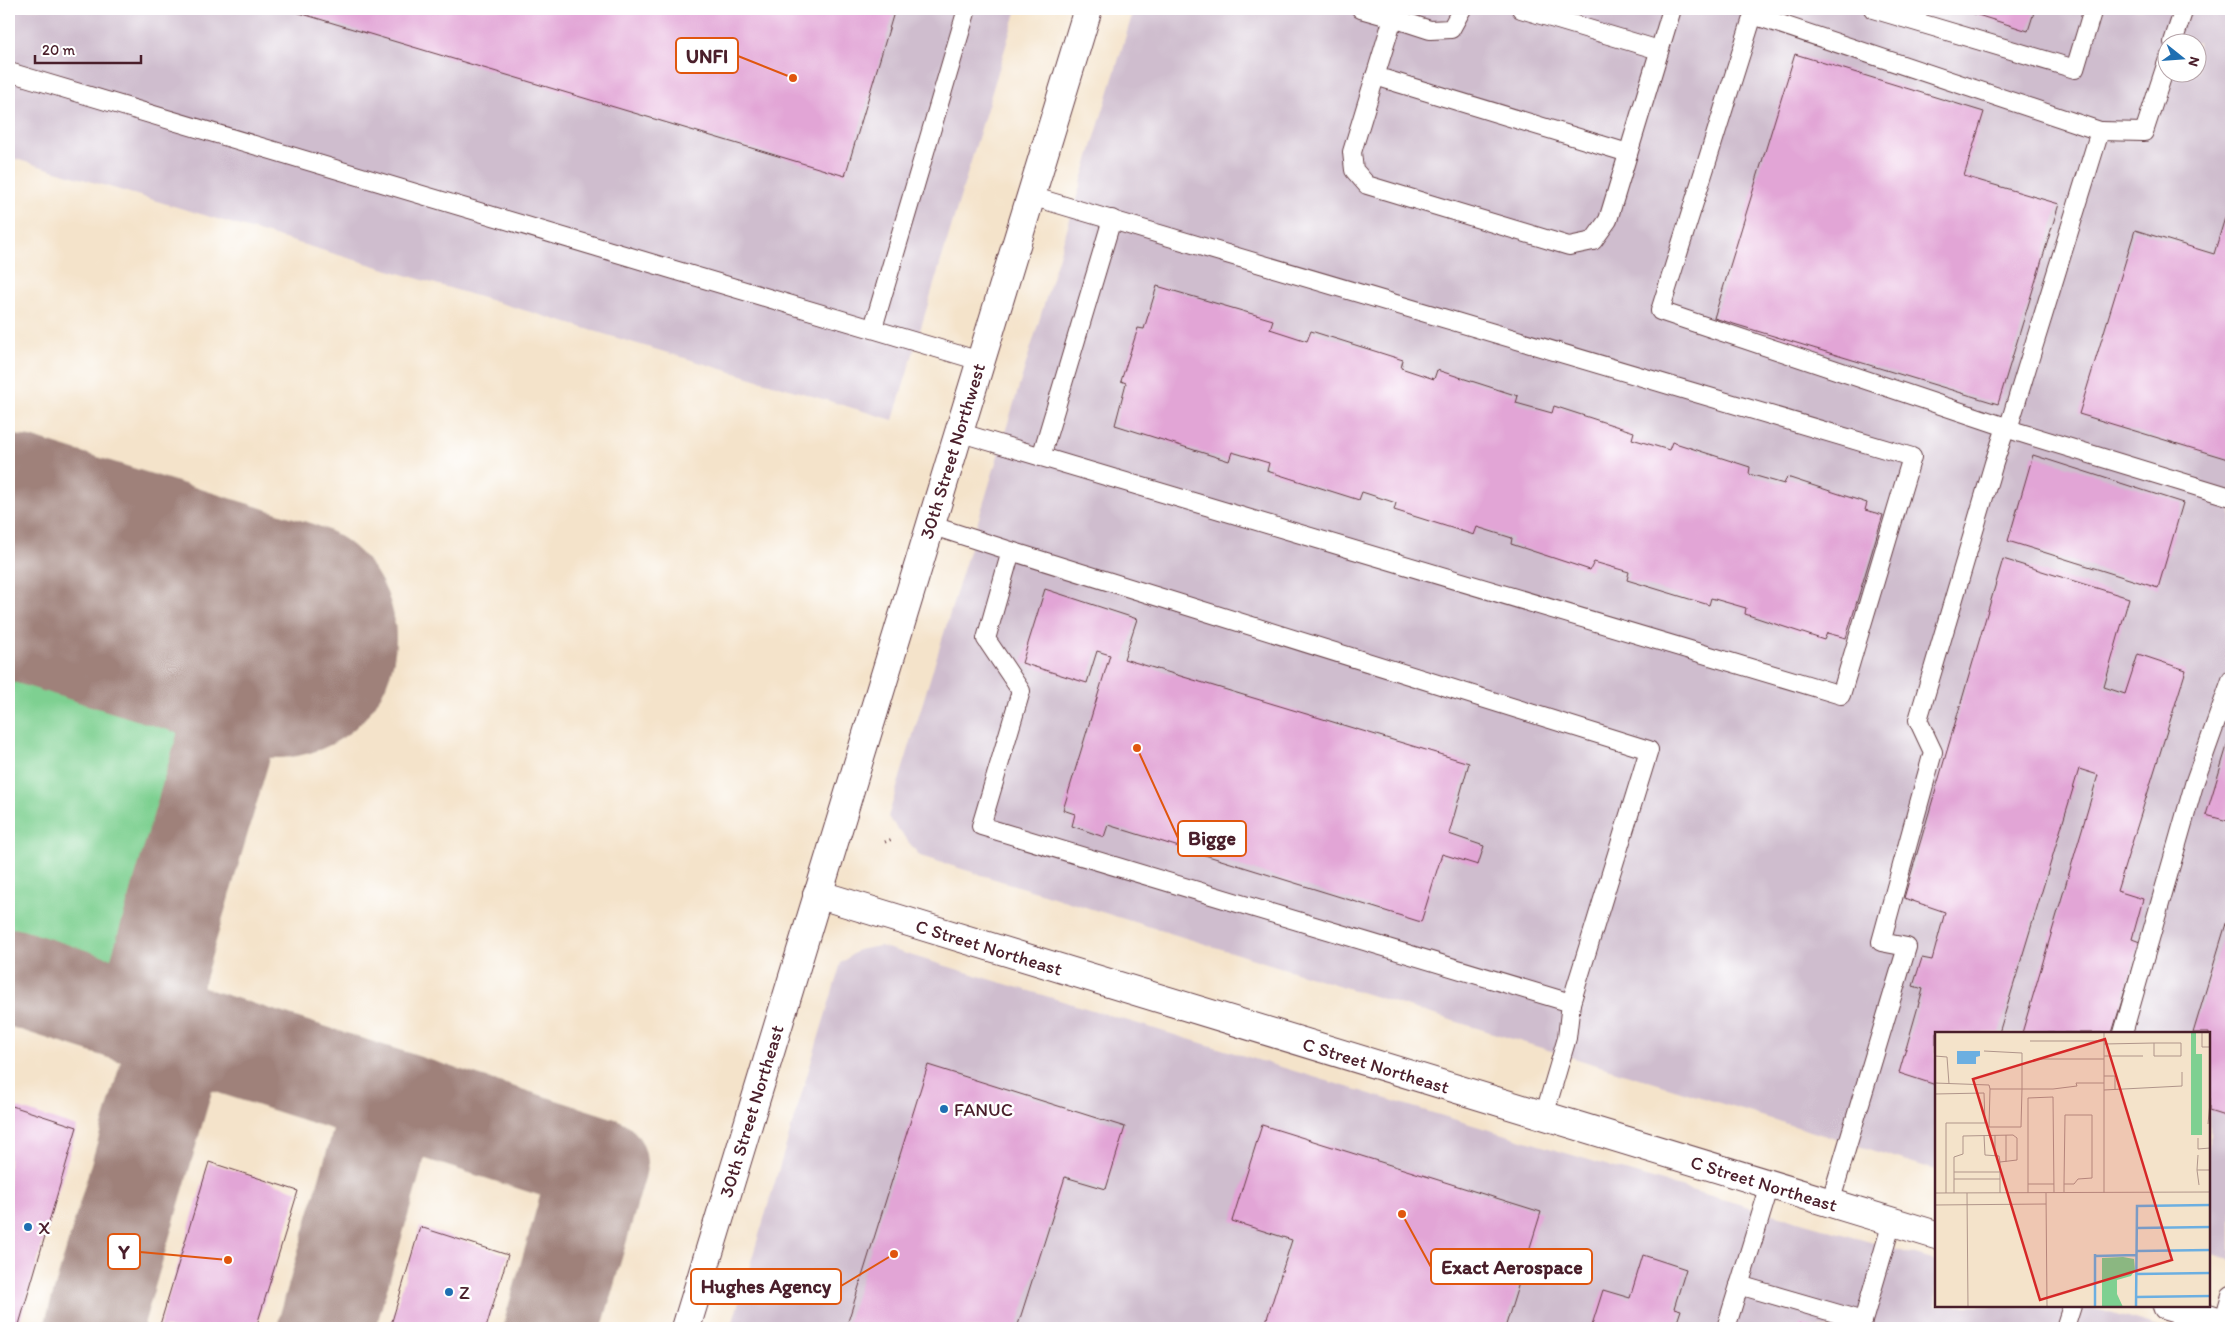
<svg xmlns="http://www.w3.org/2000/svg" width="2240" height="1337" font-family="Itim,sans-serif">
  <rect width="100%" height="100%" fill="#fff"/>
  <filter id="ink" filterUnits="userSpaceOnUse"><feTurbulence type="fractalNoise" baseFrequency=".02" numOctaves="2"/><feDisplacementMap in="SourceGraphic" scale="10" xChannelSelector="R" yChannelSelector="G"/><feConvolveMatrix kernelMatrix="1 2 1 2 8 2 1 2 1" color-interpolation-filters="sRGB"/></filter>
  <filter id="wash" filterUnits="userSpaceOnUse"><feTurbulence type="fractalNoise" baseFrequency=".0096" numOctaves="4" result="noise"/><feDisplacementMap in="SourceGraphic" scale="20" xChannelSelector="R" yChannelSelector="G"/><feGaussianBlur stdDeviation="1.12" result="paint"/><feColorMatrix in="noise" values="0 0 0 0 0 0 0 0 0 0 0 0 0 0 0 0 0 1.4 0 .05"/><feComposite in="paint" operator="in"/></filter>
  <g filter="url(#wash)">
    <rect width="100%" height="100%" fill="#f4e3ca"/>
    <!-- industrial -->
    <g fill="#cfbdce" fill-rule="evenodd">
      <polygon points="9,9 1017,9 893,420 9,157"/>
      <path d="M1134,9H2231V1260L2209,1253V1033H1936V1170L920,856L888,817ZM2168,42H2198V72H2168Z"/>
      <polygon points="880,946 1632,1173 1936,1261 1936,1306 2086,1306 2162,1328 731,1328 841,963 858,950"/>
    </g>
    <!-- green -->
    <polygon fill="#7ed091" stroke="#64785e" points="9,629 213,694 211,732 192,805 165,891 139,952 115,987 80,984 16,968 9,962"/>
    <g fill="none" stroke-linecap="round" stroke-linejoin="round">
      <!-- taxiway -->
      <g stroke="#9f817a" stroke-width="96">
        <polyline points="9,976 599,1164 552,1328"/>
        <polyline points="143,1019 257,633"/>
        <polyline points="93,1328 180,1030"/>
        <polyline points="326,1328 392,1098"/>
      </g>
      <!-- runway -->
      <polyline stroke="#9f817a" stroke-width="240" points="9,555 276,638"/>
    </g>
    <g id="blocks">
      <!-- building -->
      <g fill="#e2a5d6">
        <polygon points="286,9 895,9 845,176"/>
        <polygon points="1959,9 2035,9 2028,31"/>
        <polygon points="1795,54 1984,112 1964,176 2059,204 1998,404 1714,318"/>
        <polygon points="2231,198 2231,460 2079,414 2135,230 2214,254"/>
        <polygon points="1157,286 1273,320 1270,329 1307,341 1311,331 1403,360 1401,368 1434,379 1437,370 1518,396 1516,403 1552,413 1554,406 1634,432 1632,439 1669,450 1672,442 1750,467 1749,474 1784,484 1787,477 1867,503 1865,510 1883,515 1846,638 1827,633 1824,640 1745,614 1746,608 1711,598 1709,605 1627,580 1629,572 1594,562 1590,570 1511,544 1512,538 1477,527 1474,535 1394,510 1396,503 1362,492 1359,500 1267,471 1269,463 1232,452 1229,461 1115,425 1126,383 1121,381 1138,328 1144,329"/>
        <polygon points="2033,455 2183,503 2158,588 2008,541"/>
        <polygon points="2003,559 2129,598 2104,687 2125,694 2138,654 2186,670 2117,891 2143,899 2132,939 2140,942 2112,1033 2022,1033 2098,775 2079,769 1999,1033 1936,1033 1936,1085 1899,1073 1923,989 1913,986 1922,958 1932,960 1945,912 1904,898"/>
        <polygon points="1045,589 1137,619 1124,659 1469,763 1449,834 1484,846 1478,865 1442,854 1421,922 1108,825 1104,837 1072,826 1075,814 1063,810 1110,655 1097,651 1087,683 1022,663"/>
        <polygon points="2231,733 2231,822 2206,815"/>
        <polygon points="2231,907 2231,1118 2209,1111 2209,1033 2193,1033"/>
        <polygon points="928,1065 1125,1127 1106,1189 1065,1177 1017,1328 846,1328"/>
        <polygon points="9,1105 77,1127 18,1328 9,1328"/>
        <polygon points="1262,1125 1541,1212 1505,1328 1264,1328 1292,1240 1232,1221"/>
        <polygon points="209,1162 298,1191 256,1328 159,1328"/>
        <polygon points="420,1227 508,1255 486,1328 390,1328"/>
        <polygon points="1643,1255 1686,1269 1674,1308 1681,1310 1675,1328 1591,1328 1603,1290 1630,1298"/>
        <polygon points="1800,1323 1816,1328 1799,1328"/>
      </g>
    </g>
  </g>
  <g filter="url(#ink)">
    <use href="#blocks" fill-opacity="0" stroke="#643c43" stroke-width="1"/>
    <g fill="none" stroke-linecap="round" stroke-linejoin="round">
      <!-- service casing -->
      <g stroke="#643c43" stroke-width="20">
        <g id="service">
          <polyline points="1361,9 1393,18 1352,152 1354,170 1367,185 1569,246 1593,241 1608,220 1672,9"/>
          <polyline points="1521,9 1659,50"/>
          <polyline points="1873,9 2075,69 2093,9"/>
          <polyline points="1393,18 1430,30 1451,29 1462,9"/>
          <polyline points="2173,42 2184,9"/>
          <polyline points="9,72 980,361"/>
          <polyline points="1375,76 1628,153"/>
          <polyline points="2100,131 2144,132 2168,59"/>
          <polyline points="873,328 967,9"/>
          <polyline points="2008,429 2231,497"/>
          <polyline points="958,432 1841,695 1912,457 1031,196"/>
          <polyline points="1041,457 1112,219"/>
          <polyline points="930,525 1011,551 1649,750 1571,1003 981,826 1021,691 986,639 1011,551"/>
          <polyline points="2123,1033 2195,781 2231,680"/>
          <polyline points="1544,1116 1567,1038 1571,1003"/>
          <polyline points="1830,1203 1907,947 1881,942 1933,752 1918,720 1994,463 2006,427 2008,429 2100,131 1753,15 1660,311 2006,427"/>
          <polyline points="1739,1285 1863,1321 1892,1222"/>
          <polyline points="2223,1323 2231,1295"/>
          <polyline points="1726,1328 1770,1185"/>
          <polyline points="2065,1328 2072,1306"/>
        </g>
      </g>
      <!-- minor casing -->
      <g stroke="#643c43" stroke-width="30">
        <g id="minor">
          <polyline points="817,894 1936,1235"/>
          <polyline points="2167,1306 2231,1325"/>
        </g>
      </g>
      <!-- tertiary casing -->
      <g stroke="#643c43" stroke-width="30">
        <polyline id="tertiary" points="686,1328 1088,9"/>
      </g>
      <!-- path -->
      <polyline stroke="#643c43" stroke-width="3" stroke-dasharray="1 4" stroke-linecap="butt" points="885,842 892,839"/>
      <!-- service -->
      <use href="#service" stroke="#fff" stroke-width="18"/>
      <!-- minor -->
      <use href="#minor" stroke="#fff" stroke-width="28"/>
      <!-- tertiary -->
      <use href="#tertiary" stroke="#fff" stroke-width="28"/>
    </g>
  </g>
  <!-- markers -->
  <g fill="#1f6fb2" stroke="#fff" stroke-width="2">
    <circle cx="944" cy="1109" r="5"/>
    <circle cx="28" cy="1227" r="5"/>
    <circle cx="449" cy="1292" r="5"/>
  </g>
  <g text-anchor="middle" stroke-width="5" stroke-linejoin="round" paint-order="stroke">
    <!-- street labels -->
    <g font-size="19" fill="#4a1f2b" stroke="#fff">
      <text transform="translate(952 451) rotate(-73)" y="7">30th Street Northwest</text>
      <text transform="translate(989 947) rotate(17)" y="7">C Street Northeast</text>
      <text transform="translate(1376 1065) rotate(17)" y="7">C Street Northeast</text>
      <text transform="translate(751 1111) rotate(-73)" y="7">30th Street Northeast</text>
      <text transform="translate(1764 1183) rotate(17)" y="7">C Street Northeast</text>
    </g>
    <!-- poi labels -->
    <g font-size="19" fill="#4a1f2b" stroke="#fff" text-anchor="start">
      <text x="954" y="1116">FANUC</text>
      <text x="38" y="1234">X</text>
      <text x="459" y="1299">Z</text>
    </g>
  </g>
  <!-- overview -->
  <g transform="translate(1935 1032)">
    <rect width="275" height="275" fill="#f4e3ca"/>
    <path d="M256,0H261V22H267V103H256ZM188,225L199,227L200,238L196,244L182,248V262L188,275H167V226Z" fill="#7ed091"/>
    <path d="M22,19H45V24L41,25V32H22Z" fill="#6cafe1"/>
    <path fill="none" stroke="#6cafe1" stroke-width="2.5" d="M202,196L275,195M202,219L275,218M160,224L202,223M201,242L275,241M201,265L275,264M160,275V222M201,275L202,174L275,173"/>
    <path fill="none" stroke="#b0958a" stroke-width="1" d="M169,0V161M267,0V15H275M95,9H169M169,12L219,11H246V24H219V11M49,19L87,21V57M0,24L12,25L14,52M169,24H208M103,27H169M275,27V58M169,44H180V58M0,51L54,53L55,57M87,57L86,95H54L55,57H118L142,54L141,51H169M169,58L247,54V40M0,62L49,61L50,91H11V161M273,92L275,70M49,103L50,123L64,124L65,130M60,103V124M71,103V130M263,106V117L275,116M262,138L263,123M19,140H65M19,147H65M93,152H119M264,153L262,138H275M0,161L275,160M19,161V125L28,122V104L78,103L82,106V128L65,130V161M32,161L33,275M93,161V66L118,65L119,161M111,161L112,275M129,161V152L130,83H157V146L143,147L139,152H129M0,173L111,172"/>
    <path fill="#d62828" fill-opacity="0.15" stroke="#d62828" stroke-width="2.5" d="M170,7L237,228L105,268L38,47Z"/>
    <rect width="275" height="275" fill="none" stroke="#4a1f2b" stroke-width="2.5"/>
  </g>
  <!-- callouts -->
  <path fill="none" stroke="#e0560e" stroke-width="2" d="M793 78L738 56M1137 748L1178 838M228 1260L140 1252M1402 1214L1431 1267M894 1254L841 1286"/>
  <g fill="#e0560e" stroke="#fff" stroke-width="2">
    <circle cx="793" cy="78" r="5"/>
    <circle cx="1137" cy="748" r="5"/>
    <circle cx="228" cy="1260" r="5"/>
    <circle cx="1402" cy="1214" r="5"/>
    <circle cx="894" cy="1254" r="5"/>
  </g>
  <g fill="#fff" stroke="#e0560e" stroke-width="2">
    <rect x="676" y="38" width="62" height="35" rx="5"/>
    <rect x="1178" y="821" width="68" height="35" rx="5"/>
    <rect x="108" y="1234" width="32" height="35" rx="5"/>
    <rect x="1431" y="1249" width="161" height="35" rx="5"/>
    <rect x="691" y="1269" width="150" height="35" rx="5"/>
  </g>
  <g font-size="20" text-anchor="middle" font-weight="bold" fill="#4a1f2b">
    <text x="707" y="63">UNFI</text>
    <text x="1212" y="845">Bigge</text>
    <text x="124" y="1259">Y</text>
    <text x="1512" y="1274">Exact Aerospace</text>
    <text x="766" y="1293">Hughes Agency</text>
  </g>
  <!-- margin -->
  <rect width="2240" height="1337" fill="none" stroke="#fff" stroke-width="30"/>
  <!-- north arrow -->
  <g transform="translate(2182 58) rotate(107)"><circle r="24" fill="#ffffff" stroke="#b7a5aa"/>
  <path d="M0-4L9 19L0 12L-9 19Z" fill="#1f6fb2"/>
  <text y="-8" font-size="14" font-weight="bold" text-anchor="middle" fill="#4a1f2b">N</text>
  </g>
  <!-- scale -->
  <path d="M35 55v8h106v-8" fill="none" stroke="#4a1f2b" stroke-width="2.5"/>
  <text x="42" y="55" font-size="15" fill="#4a1f2b" stroke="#ffffff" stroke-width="4" paint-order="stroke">20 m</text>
</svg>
